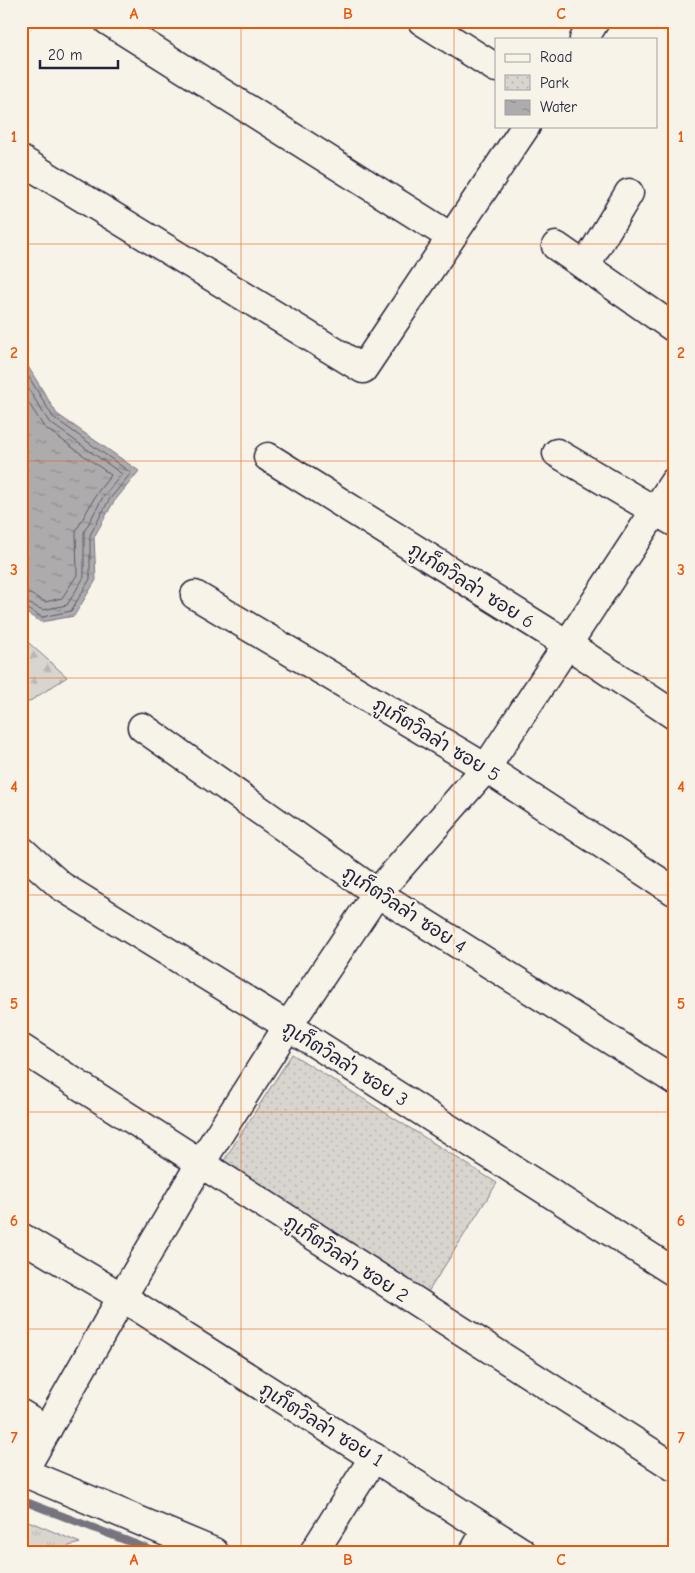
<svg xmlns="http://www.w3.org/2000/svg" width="695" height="1573" font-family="'Comic Neue','Playpen Sans Thai',sans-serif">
  <defs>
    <pattern id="grass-tufts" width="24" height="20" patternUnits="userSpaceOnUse" patternTransform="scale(1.25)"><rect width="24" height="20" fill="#d8d5cf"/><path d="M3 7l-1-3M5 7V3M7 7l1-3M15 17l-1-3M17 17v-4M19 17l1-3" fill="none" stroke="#b9b7b3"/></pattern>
    <pattern id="forest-firs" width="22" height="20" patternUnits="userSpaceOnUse" patternTransform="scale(1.25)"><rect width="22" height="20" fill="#d8d5cf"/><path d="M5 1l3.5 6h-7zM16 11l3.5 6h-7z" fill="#b9b7b3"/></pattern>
    <pattern id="park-dots" width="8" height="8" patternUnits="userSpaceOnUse" patternTransform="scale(1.25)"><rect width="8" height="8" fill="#d8d5cf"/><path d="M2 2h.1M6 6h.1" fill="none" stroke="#b9b7b3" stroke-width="1.8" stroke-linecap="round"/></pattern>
    <pattern id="water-ripples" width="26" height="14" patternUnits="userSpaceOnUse" patternTransform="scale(1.25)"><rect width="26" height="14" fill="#aeabad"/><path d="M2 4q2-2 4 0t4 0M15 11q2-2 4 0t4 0" fill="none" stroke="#8d8b8e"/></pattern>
  </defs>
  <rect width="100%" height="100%" fill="#f7f3e8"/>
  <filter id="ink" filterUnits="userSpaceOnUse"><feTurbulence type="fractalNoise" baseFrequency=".02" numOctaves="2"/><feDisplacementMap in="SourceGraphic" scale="10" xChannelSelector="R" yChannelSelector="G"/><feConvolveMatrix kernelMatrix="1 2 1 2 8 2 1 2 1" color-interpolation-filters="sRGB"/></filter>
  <g filter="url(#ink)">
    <!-- grass -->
    <polygon fill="url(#grass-tufts)" stroke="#7d7c85" points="21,1518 80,1543 48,1552 21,1552"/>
    <!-- forest -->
    <polygon fill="url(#forest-firs)" stroke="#7d7c85" points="21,636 67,677 21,707"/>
    <!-- park -->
    <polygon fill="url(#park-dots)" stroke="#7d7c85" points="292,1054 497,1183 428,1292 223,1162"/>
    <!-- water -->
    <polygon fill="url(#water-ripples)" stroke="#76747f" points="21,355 57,414 139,471 113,503 94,537 96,580 74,616 41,622 21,610"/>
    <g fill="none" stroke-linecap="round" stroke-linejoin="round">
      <!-- shore -->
      <g stroke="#5a5969" stroke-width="1">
        <polyline points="21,364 53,417 131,473 109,500 90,535 90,579 71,611 42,617 21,606"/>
        <polyline points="21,377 49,422 122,474 103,497 84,532 84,577 67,605 43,610 21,600"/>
        <polyline points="21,391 44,427 111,475 97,493 76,531 77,575 62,598 45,602 30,594 21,592"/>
      </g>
      <!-- stream -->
      <g stroke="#76747f" stroke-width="8">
        <polyline points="21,1500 156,1552"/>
        <polyline points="129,1552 146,1548"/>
      </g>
      <!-- street casing -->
      <g stroke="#22223b" stroke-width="31">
        <g id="street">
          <polyline points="108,21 451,237"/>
          <polyline points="422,21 496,68"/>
          <polyline points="584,39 595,21"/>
          <polyline points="21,160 363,369 526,126"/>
          <polyline points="556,246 674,328"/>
          <polyline points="585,266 629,193"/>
          <polyline points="557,453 674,522"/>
          <polyline points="268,457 567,644 674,715"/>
          <polyline points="195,595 486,768 674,891"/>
          <polyline points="142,727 377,893 674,1080"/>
          <polyline points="21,850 61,886 288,1026 674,1272"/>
          <polyline points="21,1048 674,1467"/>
          <polyline points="21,1237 122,1297 522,1552"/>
          <polyline points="21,1414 47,1430"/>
          <polyline points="214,1552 23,1472 122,1297 200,1164 288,1026 377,893 486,768 674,482"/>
          <polyline points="314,1552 374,1457"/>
          <polyline points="474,1552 487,1529"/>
        </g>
      </g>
      <!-- street -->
      <use href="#street" stroke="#f7f3e8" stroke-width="28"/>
    </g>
  </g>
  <!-- grid -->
  <path fill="none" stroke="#e8590c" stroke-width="1" stroke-opacity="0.55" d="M241,21V1552M454,21V1552M21,244H674M21,461H674M21,678H674M21,895H674M21,1112H674M21,1329H674"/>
  <g text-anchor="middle" stroke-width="4.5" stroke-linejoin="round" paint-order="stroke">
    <!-- street labels -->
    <g font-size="19" fill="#22223b" stroke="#f7f3e8">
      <text transform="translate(472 585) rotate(32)" y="7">ภูเก็ตวิลล่า ซอย 6</text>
      <text transform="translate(437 739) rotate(31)" y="7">ภูเก็ตวิลล่า ซอย 5</text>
      <text transform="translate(405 909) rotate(33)" y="7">ภูเก็ตวิลล่า ซอย 4</text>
      <text transform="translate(346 1063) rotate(32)" y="7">ภูเก็ตวิลล่า ซอย 3</text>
      <text transform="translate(347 1258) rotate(33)" y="7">ภูเก็ตวิลล่า ซอย 2</text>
      <text transform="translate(322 1424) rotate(32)" y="7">ภูเก็ตวิลล่า ซอย 1</text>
    </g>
  </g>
  <!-- margin -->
  <rect width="695" height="1573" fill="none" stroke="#f7f3e8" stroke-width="55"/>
  <!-- legend -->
  <rect x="495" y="38" width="162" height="90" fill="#f7f3e8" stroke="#a29fa3"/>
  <rect x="505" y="54" width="25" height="8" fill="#f7f3e8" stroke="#a29fa3"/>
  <text x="540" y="62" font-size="15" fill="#22223b">Road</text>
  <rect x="505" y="75" width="25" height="15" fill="url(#park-dots)" stroke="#a29fa3"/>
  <text x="540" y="88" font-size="15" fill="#22223b">Park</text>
  <rect x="505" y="100" width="25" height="15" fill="url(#water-ripples)" stroke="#a29fa3"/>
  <text x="540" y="112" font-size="15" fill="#22223b">Water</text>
  <!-- scale -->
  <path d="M40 60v8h78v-8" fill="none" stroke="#22223b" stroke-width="2.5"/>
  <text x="48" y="60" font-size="15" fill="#22223b" stroke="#f7f3e8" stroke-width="4" paint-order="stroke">20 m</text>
  <rect x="28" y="28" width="640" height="1518" fill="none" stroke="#e8590c" stroke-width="2"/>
  <g font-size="16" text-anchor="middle" font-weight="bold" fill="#e8590c">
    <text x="134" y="19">A</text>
    <text x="348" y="19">B</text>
    <text x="561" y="19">C</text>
    <text x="14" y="142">1</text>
    <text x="681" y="142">1</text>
    <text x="14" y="358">2</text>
    <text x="681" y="358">2</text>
    <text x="14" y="575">3</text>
    <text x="681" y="575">3</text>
    <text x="14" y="792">4</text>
    <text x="681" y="792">4</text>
    <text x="14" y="1009">5</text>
    <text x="681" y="1009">5</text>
    <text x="14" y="1226">6</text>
    <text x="681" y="1226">6</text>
    <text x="14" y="1443">7</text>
    <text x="681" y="1443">7</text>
    <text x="134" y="1565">A</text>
    <text x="348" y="1565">B</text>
    <text x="561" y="1565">C</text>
  </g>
</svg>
